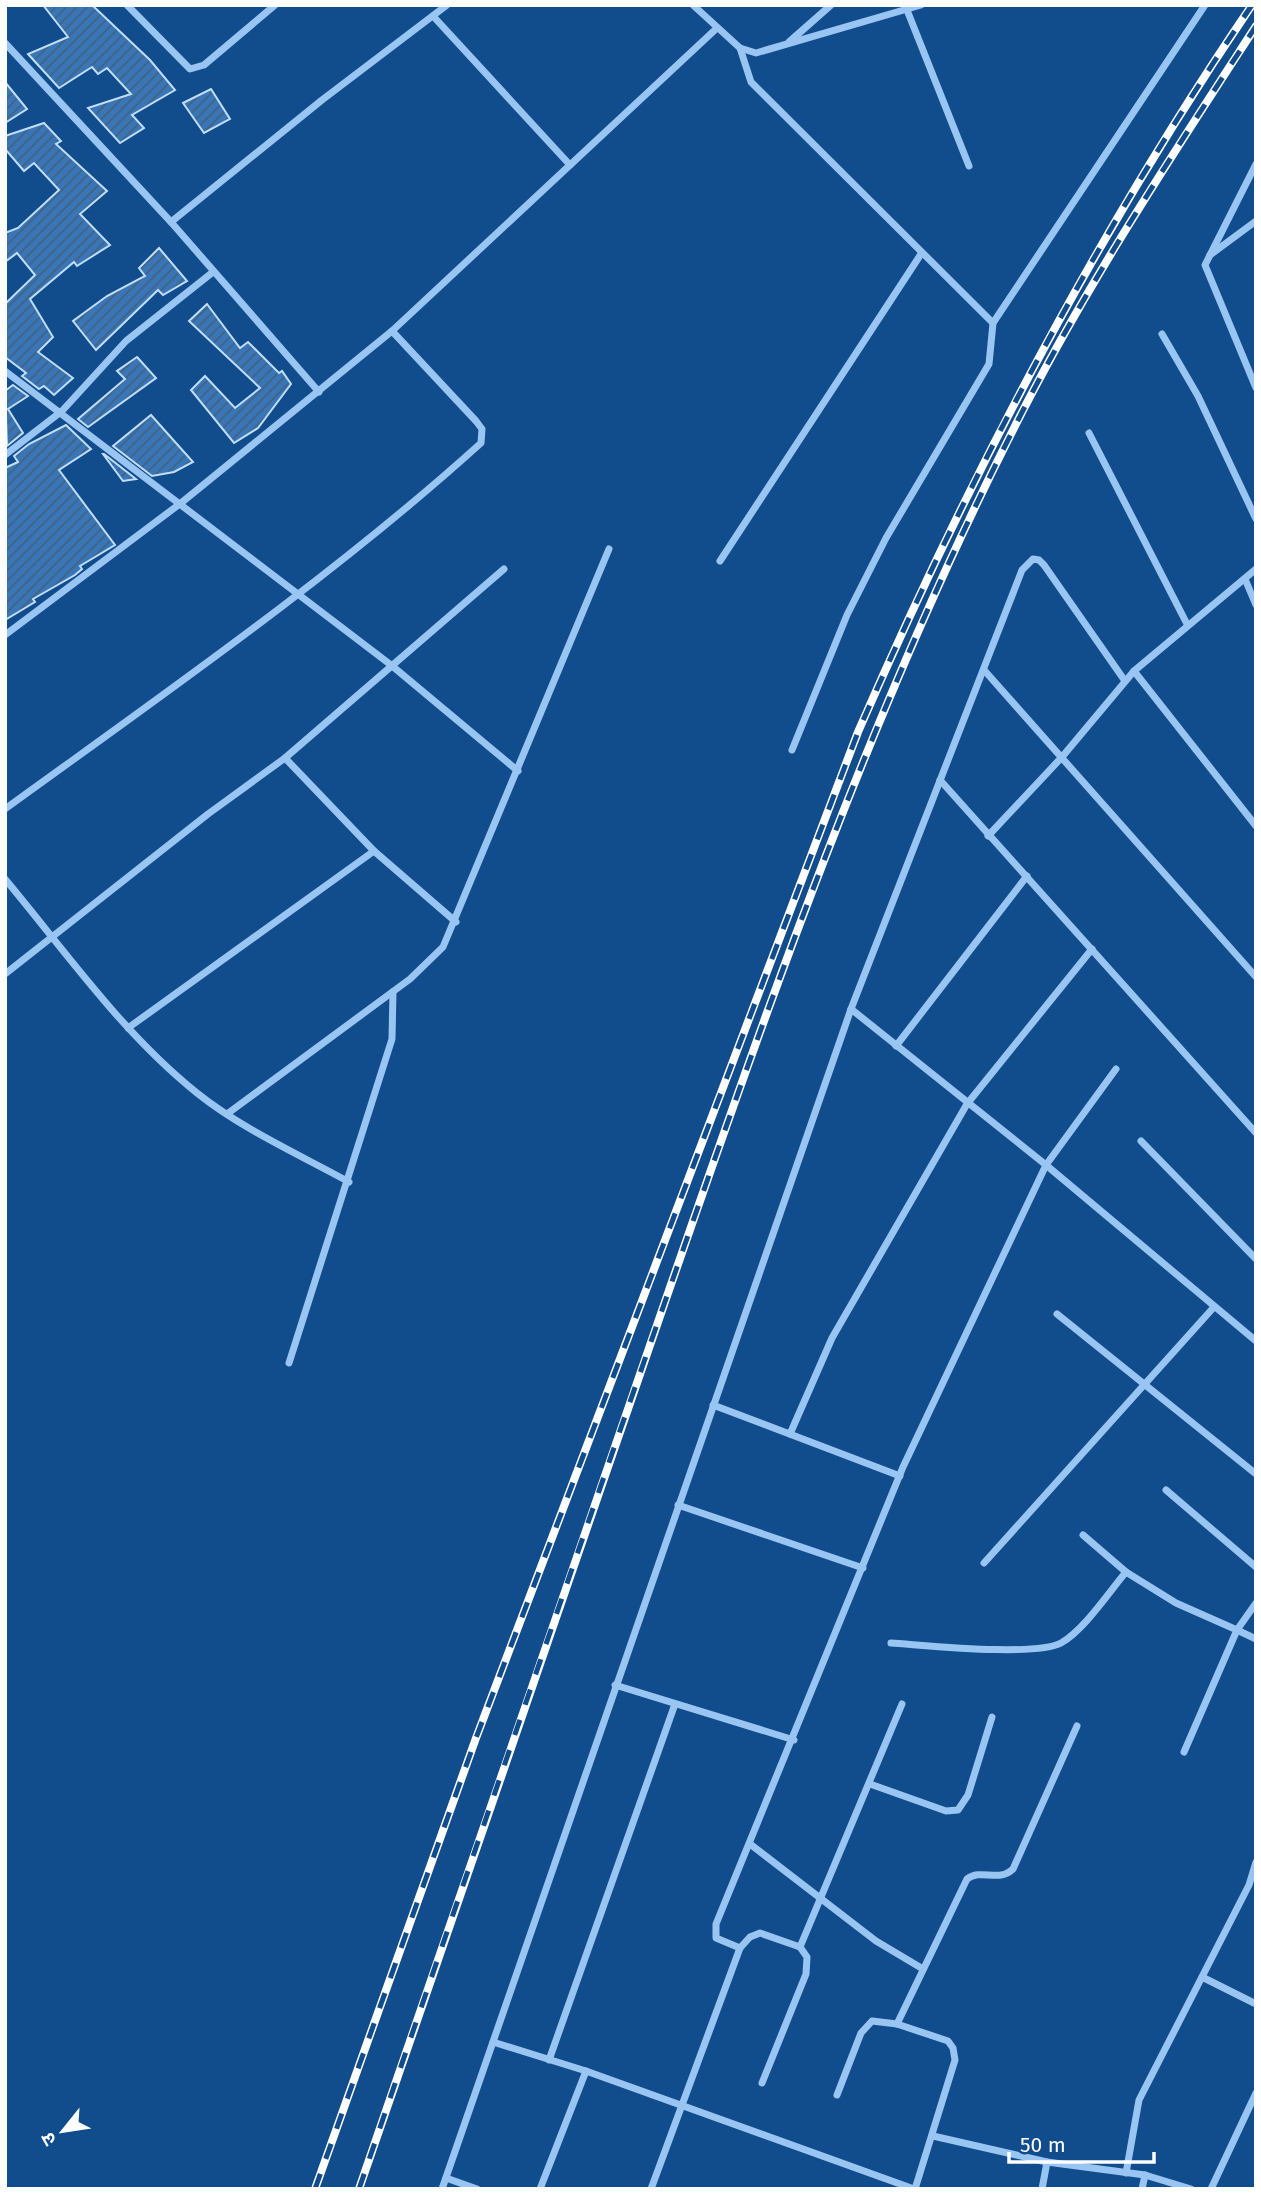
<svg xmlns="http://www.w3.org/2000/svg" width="1261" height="2194" font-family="'Fira Sans','Noto Sans Devanagari',sans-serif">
  <defs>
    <pattern id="building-hatch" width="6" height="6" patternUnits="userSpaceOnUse" patternTransform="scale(1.75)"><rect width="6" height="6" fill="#3976b7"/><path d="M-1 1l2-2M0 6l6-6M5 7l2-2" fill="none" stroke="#426182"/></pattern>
  </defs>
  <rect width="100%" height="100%" fill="#114c8d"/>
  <!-- building -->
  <g fill="url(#building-hatch)" stroke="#c0defd" stroke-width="2">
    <polygon points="43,5 92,5 150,60 175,90 132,115 144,128 120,143 88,108 131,94 107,68 98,74 92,67 59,88 28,54 68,37"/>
    <polygon points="5,82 27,109 5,123"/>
    <polygon points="211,89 230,119 204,133 183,103"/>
    <polygon points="44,123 61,141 56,144 107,191 80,214 110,245 77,266 74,262 30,299 53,337 38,352 73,378 54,395 44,386 39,389 22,376 26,373 5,357 5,304 35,275 17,253 5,262 5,233 18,228 59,190 34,163 24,171 5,149 5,136"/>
    <polygon points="159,248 187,281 163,295 158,290 96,350 73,321 107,296 145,276 139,268"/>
    <polygon points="207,304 240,348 248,342 279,373 282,371 291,384 258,428 234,443 191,390 205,376 235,408 260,388 189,321"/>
    <polygon points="137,357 156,378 88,427 78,419 125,379 117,371"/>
    <polygon points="13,385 28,396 8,409 23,433 7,446 5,391"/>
    <polygon points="151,415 193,462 174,472 152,476 113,446"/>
    <polygon points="66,425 91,449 59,470 115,545 80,566 82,569 75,575 33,599 35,602 5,620 5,468 18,462 14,456 29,444"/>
    <polygon points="103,454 104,454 136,479 123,481"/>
  </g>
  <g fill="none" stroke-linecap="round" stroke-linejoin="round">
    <!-- street -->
    <g stroke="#99c5f2" stroke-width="7">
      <polyline points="127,5 190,69 204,65 275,5"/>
      <polyline points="693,5 740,48 756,53 921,5"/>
      <polyline points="905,5 969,166"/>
      <polyline points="433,16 570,165"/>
      <polyline points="789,42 831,5"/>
      <polyline points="5,43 171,222 319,392"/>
      <polyline points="740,48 751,82 993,323"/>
      <polyline points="1256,164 1205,265 1256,388"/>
      <polyline points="171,222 322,100 447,5"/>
      <polyline points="1210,255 1256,221"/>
      <polyline points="1162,334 1198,396 1256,519"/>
      <polyline points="5,371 391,665 518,771"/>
      <polyline points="1089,433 1187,624"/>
      <polyline points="5,455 62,411 126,341 213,272"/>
      <polyline points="720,561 921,254"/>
      <polyline points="1245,579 1256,605"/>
      <polyline points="5,635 181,503 392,331 717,28"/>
      <polyline points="984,670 1256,977"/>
      <polyline points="1134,671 1256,826"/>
      <polyline points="792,750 847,615 886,538 989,364 993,323 1205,5"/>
      <polyline points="285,758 374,851 456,922"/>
      <polyline points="940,780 1256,1133"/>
      <path d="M5,809C165,693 335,575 481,443L482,429L476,421L392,331"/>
      <polyline points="988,836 1062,757 1134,671 1256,569"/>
      <path d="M5,879C66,952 122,1033 197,1093C242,1129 298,1154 349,1182"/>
      <polyline points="5,974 208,814 285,758 504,569"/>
      <polyline points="851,1009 1046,1165 1256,1341"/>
      <polyline points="128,1028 374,851"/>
      <polyline points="896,1046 1027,876"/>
      <polyline points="227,1114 410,979 443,947 609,549"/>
      <polyline points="1141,1141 1256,1259"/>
      <polyline points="1057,1314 1256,1474"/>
      <polyline points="289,1363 392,1039 393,992"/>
      <polyline points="713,1405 900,1476"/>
      <polyline points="790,1434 832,1338 967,1104 1092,949"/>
      <polyline points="1166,1490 1256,1567"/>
      <polyline points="678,1505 863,1568"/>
      <polyline points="984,1563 1214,1307"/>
      <polyline points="1126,1572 1176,1603 1237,1630 1184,1752"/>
      <polyline points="1256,1603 1237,1630 1256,1639"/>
      <path d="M891,1643C924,1645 1035,1657 1061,1643C1084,1630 1109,1592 1126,1572L1083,1535"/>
      <polyline points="615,1685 794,1740"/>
      <polyline points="870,1784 946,1811 958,1810 968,1795 992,1717"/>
      <polyline points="750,1844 876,1941 923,1969"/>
      <polyline points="800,1947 902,1704"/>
      <polyline points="740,1948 750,1937 760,1933 800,1947 807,1957 806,1974 762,2083"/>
      <polyline points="1202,1977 1256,2004"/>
      <path d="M897,2024L967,1879C981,1868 999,1883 1013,1869L1077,1726"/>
      <polyline points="493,2042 586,2071 914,2189"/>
      <polyline points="549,2060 675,1704"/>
      <polyline points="837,2095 861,2033 872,2021 897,2024 948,2041 953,2048 955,2060 915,2189"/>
      <polyline points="933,2136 1047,2162 1145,2175 1191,2189"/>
      <polyline points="1126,2173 1139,2100 1249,1885 1256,1862"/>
      <polyline points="446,2178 477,2189"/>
      <polyline points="442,2189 851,1009 1022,570 1033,559 1039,560 1044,565 1125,681"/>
      <polyline points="540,2189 586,2071"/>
      <polyline points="651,2189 740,1948 716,1938 716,1924 903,1467 1046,1165 1116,1069"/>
      <polyline points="1042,2189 1047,2162"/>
      <polyline points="1142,2189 1145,2175"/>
      <polyline points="1211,2189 1256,2093"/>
    </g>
    <!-- rail casing -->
    <g stroke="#fff" stroke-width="8">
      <g id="rail">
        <path d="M315,2189L476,1738L858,732C968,479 1096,234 1252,5"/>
        <path d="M359,2189C461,1891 563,1593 667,1296C769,1002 872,708 1013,430C1083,290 1171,157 1256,26"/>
      </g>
    </g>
    <!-- rail -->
    <use href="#rail" stroke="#114c8d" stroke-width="5" stroke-dasharray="16" stroke-linecap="butt"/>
  </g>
  <!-- border -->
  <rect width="1261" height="2194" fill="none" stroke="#ffffff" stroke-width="14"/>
  <!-- north arrow -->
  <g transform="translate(63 2131) rotate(240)" stroke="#114c8d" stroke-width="5" paint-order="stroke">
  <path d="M0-5L12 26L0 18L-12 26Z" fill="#ffffff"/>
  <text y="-10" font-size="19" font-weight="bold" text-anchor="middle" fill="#ffffff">उ</text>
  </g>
  <!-- scale -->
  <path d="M1009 2152v10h145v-10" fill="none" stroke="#ffffff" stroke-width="3.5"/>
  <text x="1020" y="2152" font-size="21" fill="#ffffff" stroke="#114c8d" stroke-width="5" paint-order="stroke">50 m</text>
</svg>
